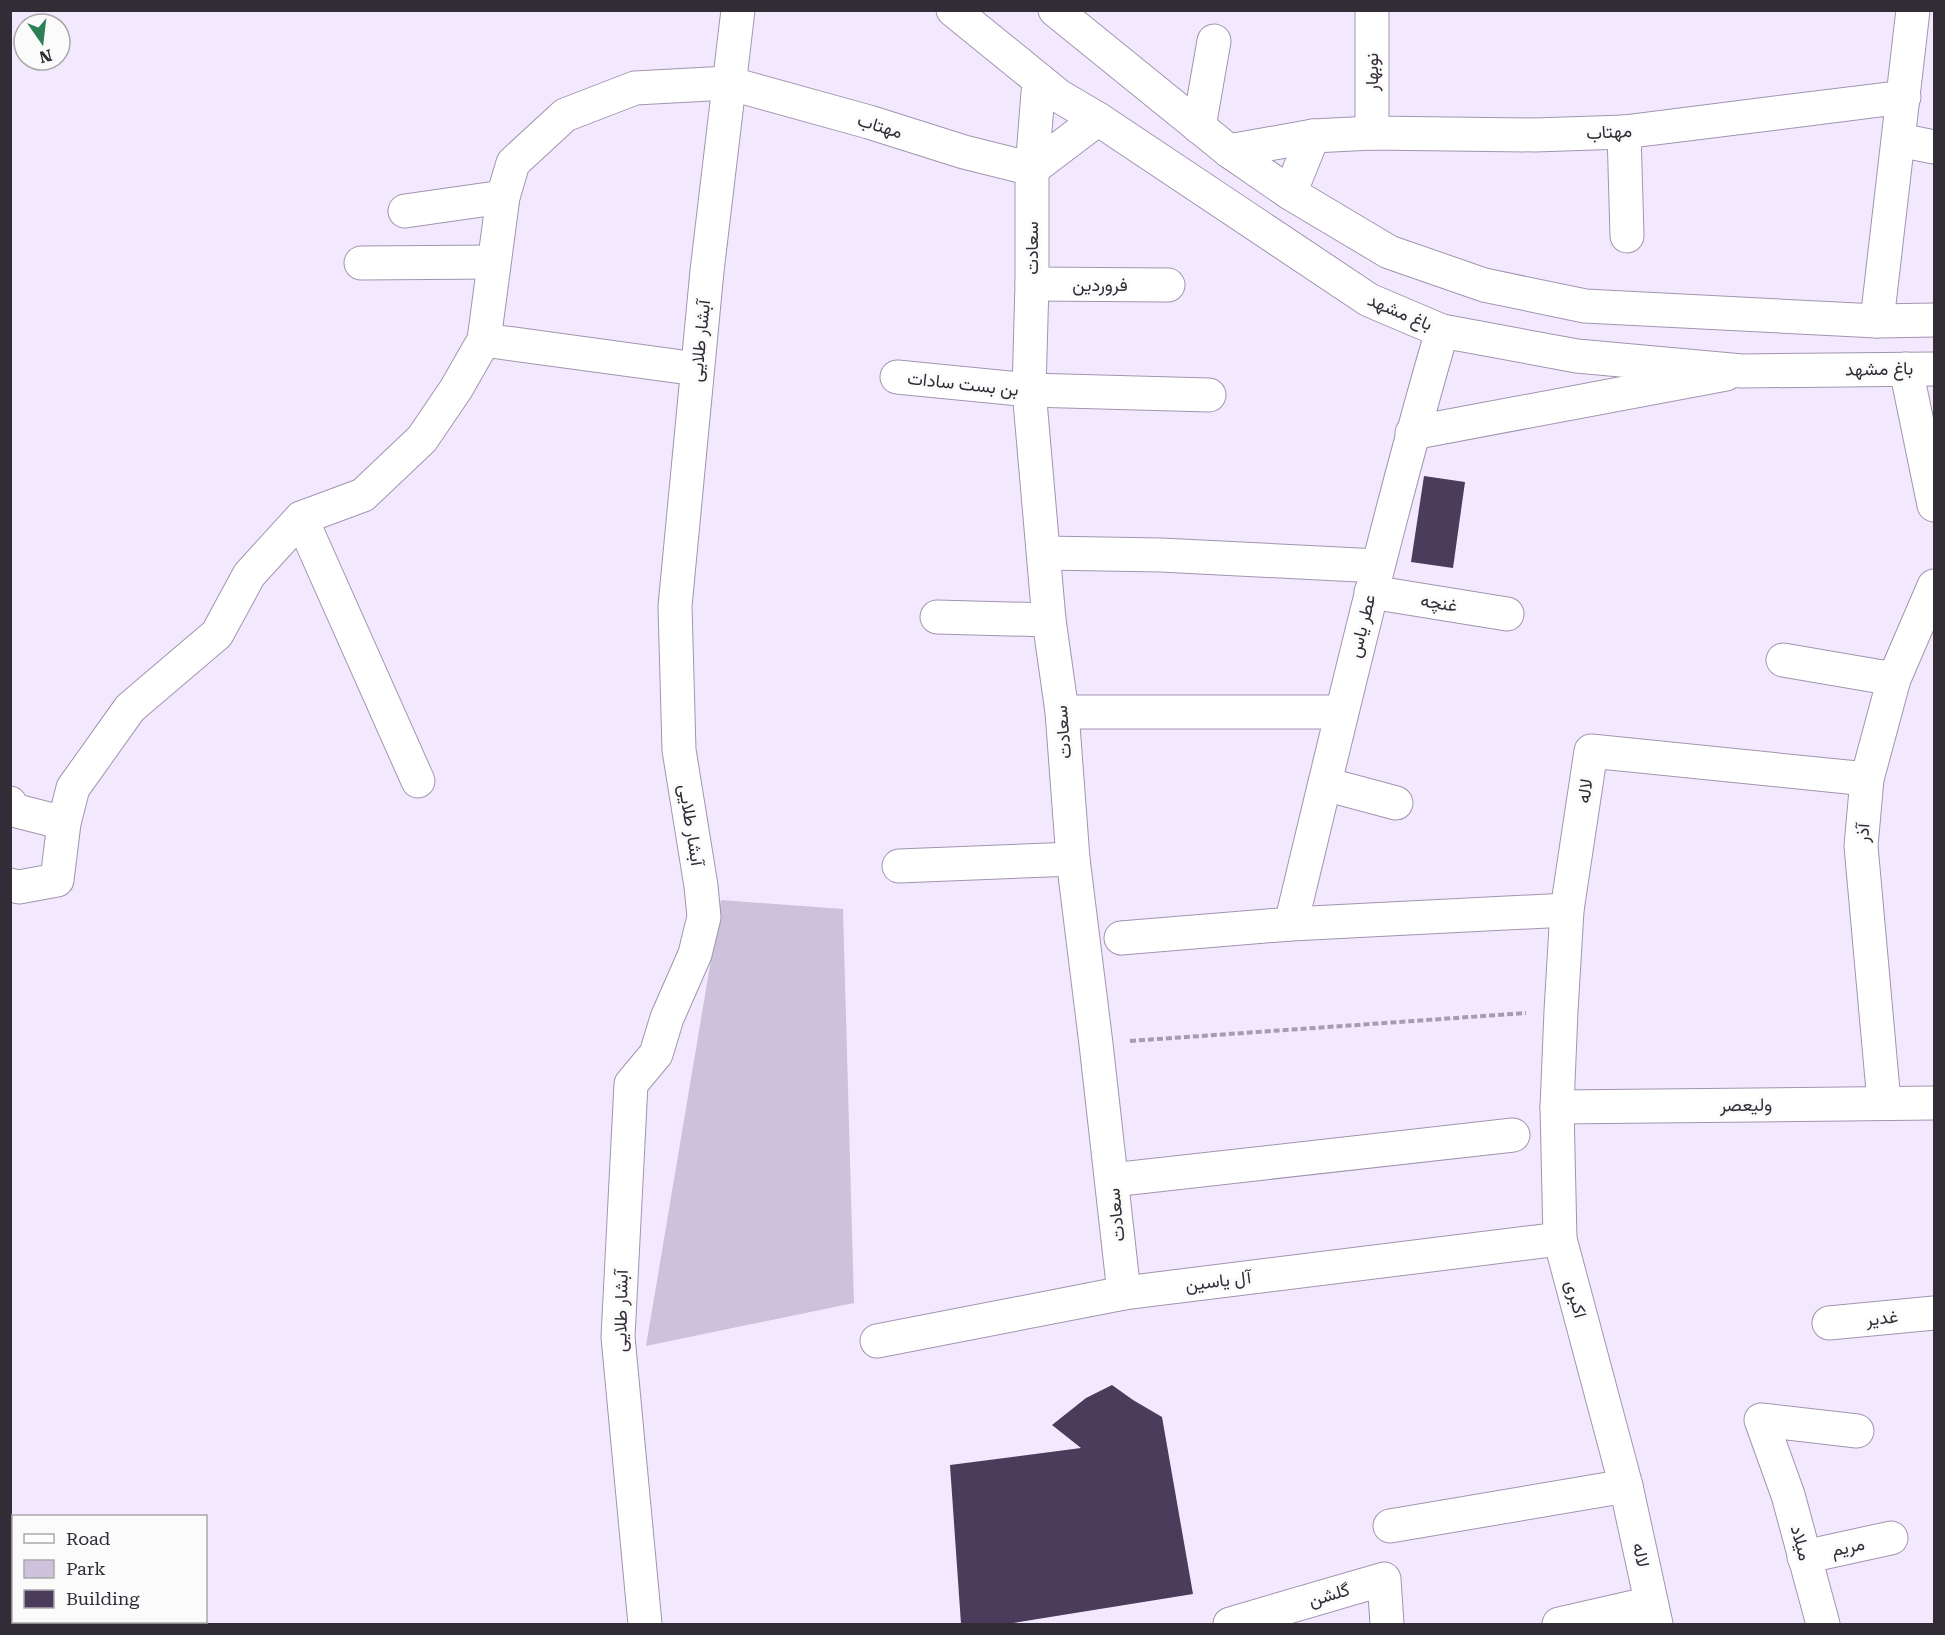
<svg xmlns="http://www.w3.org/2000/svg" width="1945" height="1635" font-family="'Roboto Serif',Vazirmatn,serif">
  <rect width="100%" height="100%" fill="#f3e9ff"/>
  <!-- green -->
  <polygon fill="#cdc2dc" points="721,900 843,909 854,1303 646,1346"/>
  <!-- building -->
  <g fill="#4b3c5b">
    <polygon points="1424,476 1465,482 1453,568 1411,562"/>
    <polygon points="1112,1385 1133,1400 1162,1417 1193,1594 1007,1624 961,1624 950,1465 1081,1448 1052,1425 1086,1398"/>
  </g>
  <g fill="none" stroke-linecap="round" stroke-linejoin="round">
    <!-- street casing -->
    <g stroke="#a195ae" stroke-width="35">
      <g id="street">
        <polyline points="1039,80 1032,169 1032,284 1029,390 1049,620 1062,712 1073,859 1096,1044 1124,1293"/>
        <polyline points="1199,127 1214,41"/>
        <polyline points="1624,132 1627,236"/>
        <polyline points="1372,133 1372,10"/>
        <polyline points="1899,140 1934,147"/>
        <polyline points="1229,151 1313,136 1372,133 1535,135 1624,132 1904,97"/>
        <polyline points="1032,169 1098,119"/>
        <polyline points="1290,193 1313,136"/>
        <polyline points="405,211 503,197"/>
        <polyline points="361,263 494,262"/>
        <polyline points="1032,284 1168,285"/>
        <polyline points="1877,321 1913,10"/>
        <polyline points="484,340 697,369"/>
        <polyline points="1906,369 1934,505"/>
        <polyline points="897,377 1029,390 1209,395"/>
        <polyline points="1412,433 1726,374"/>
        <polyline points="301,518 418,781"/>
        <polyline points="1045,553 1161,555 1378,566"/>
        <polyline points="1371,592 1507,614"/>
        <polyline points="937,617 1049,620"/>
        <polyline points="1783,660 1894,679 1867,779 1861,846 1884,1102"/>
        <polyline points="1894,679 1934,586"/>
        <polyline points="1062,712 1341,712"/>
        <polyline points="1325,784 1396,803"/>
        <polyline points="10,803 13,810 64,823"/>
        <polyline points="899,866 1073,859"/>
        <polyline points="10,885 19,887 57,880 64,823 73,788 130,708 217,634 249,575 301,518 363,495 422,439 456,389 484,340 503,197 513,163 565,115 635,88 728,83 869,122 964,152 1032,169"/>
        <path d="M1291,924C1339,725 1385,527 1442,331"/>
        <polyline points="1121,938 1291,924 1567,910"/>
        <polyline points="1557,1107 1934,1103"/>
        <polyline points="1112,1180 1513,1135"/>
        <polyline points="1829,1323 1934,1313"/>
        <polyline points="877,1341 1124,1293 1560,1239"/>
        <polyline points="1390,1526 1626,1486"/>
        <polyline points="1804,1557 1891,1538"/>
        <polyline points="645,1624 618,1337 631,1084 656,1054 667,1018 695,954 704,917 701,886 679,750 675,606 707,271 738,10"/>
        <polyline points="1230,1624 1384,1579 1387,1624"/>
        <polyline points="1559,1624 1651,1603"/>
        <polyline points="1656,1624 1626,1486 1560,1239 1557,1107 1561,1011 1567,910 1591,751 1867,779"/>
        <polyline points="1823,1624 1788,1495 1761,1420 1857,1431"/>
      </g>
    </g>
    <!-- secondary casing -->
    <g stroke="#a195ae" stroke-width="35">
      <g id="secondary">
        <polyline points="953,10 1059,96 1098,119 1369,300 1442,331 1577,356 1742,371 1934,369"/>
        <polyline points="1055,10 1229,151 1290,193 1389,252 1484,285 1585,306 1877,321 1934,320"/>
      </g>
    </g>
    <!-- path -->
    <polyline stroke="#a59dae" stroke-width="4" stroke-dasharray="6 3" stroke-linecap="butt" points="1130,1041 1526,1013"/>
    <!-- street -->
    <use href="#street" stroke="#fff" stroke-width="33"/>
    <!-- secondary -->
    <use href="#secondary" stroke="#fff" stroke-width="33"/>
  </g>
  <g text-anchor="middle" stroke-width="6" stroke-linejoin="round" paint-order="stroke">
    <!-- street labels -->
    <g font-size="18" fill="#312c36" stroke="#fbfbfb">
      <text transform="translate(1372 72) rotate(-90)" y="6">نوبهار</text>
      <text transform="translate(880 126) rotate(17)" y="6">مهتاب</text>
      <text transform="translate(1609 132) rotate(-3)" y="6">مهتاب</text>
      <text transform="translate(1032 248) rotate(-90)" y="6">سعادت</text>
      <text x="1100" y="291">فروردین</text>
      <text transform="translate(1400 312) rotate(23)" y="6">باغ مشهد</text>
      <text transform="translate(700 341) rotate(-84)" y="6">آبشار طلایی</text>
      <text transform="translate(1879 369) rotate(-1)" y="6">باغ مشهد</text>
      <text transform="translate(963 384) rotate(6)" y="6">بن بست سادات</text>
      <text transform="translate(1439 603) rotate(9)" y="6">غنچه</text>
      <text transform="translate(1362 626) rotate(-76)" y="6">عطر یاس</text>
      <text transform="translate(1063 732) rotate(-95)" y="6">سعادت</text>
      <text transform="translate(1585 791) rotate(-82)" y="6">لاله</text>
      <text transform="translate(691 825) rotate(81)" y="6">آبشار طلایی</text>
      <text transform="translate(1863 833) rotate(-87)" y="6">آذر</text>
      <text transform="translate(1746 1105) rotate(-1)" y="6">ولیعصر</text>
      <text transform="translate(1116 1215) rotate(-96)" y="6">سعادت</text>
      <text transform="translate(1218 1281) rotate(-7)" y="6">آل یاسین</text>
      <text transform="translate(1576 1299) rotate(75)" y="6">اکبری</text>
      <text transform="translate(621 1311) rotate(-89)" y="6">آبشار طلایی</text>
      <text transform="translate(1882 1318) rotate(-6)" y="6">غدیر</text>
      <text transform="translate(1801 1543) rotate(75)" y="6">میلاد</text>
      <text transform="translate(1848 1547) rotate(-13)" y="6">مریم</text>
      <text transform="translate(1641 1555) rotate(78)" y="6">لاله</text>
      <text transform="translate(1329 1595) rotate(-17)" y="6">گلشن</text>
    </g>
  </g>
  <!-- border -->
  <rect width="1945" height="1635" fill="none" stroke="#312c36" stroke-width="24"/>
  <!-- legend -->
  <rect x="12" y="1515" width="195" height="108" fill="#fbfbfb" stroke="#aaa8ac" stroke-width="1.5"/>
  <rect x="24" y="1534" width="30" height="9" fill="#ffffff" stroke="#aaa8ac" stroke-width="1.5"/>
  <text x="66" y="1545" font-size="18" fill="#312c36">Road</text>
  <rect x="24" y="1560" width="30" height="18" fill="#cdc2dc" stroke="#aaa8ac" stroke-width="1.5"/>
  <text x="66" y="1575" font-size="18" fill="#312c36">Park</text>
  <rect x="24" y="1590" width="30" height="18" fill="#4b3c5b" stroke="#aaa8ac" stroke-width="1.5"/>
  <text x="66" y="1605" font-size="18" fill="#312c36">Building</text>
  <!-- north arrow -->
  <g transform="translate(42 42) rotate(166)"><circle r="28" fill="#fbfbfb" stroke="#aaa8ac" stroke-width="1.5"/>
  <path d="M0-4.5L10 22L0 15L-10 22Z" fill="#2c8053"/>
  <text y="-9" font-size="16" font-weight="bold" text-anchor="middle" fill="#312c36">N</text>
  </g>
</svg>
